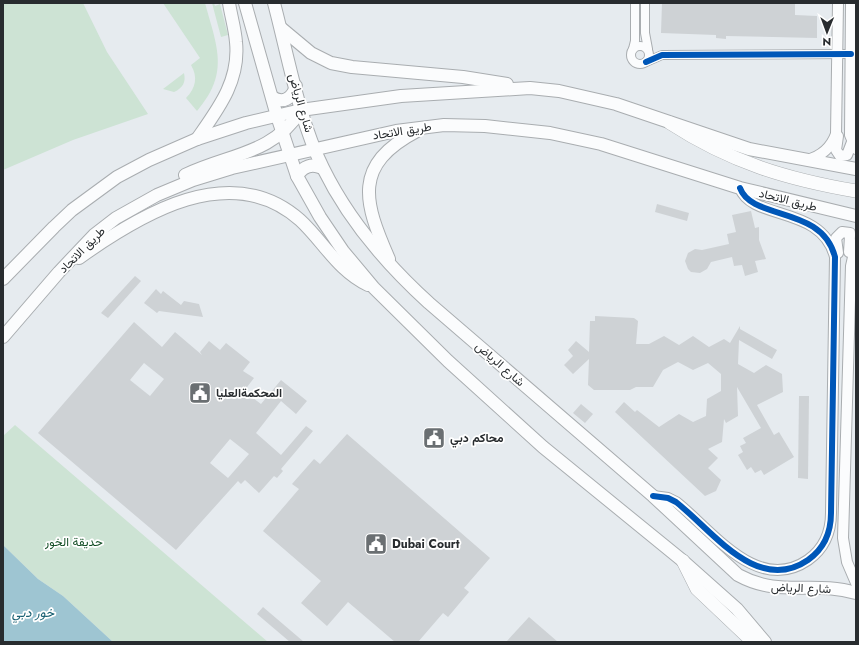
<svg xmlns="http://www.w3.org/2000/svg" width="859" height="645" font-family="Jost,Vazirmatn,sans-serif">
  <rect width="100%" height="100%" fill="#e6ebef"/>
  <!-- green -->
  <g fill="#cde3d4">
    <polygon points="3,3 83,3 107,52 148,114 73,140 3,170"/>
    <path d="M163,3H205C217,47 230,73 197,111L186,98C196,88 198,77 191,65L200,58Z"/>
    <polygon points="212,3 214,3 215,6 220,4 228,35 221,37"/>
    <path d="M184,73C186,82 183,88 174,92L163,89Z"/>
    <polygon points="15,425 268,642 113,642 63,596 38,579 3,545 3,436"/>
  </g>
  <!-- water -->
  <polygon fill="#9ec5d2" points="3,545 38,579 63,596 113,642 3,642"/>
  <!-- building -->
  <g fill="#ced2d5" fill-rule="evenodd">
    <polygon points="662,3 795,3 795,15 817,16 817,38 726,36 726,39 716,38 716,35 661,33"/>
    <polygon points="657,204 689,213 687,221 655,212"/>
    <polygon points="751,211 755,228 759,227 759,240 766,259 755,261 758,272 745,276 742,265 734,266 732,257 711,262 707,269 700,273 691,272 688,269 685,261 688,253 695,249 702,250 729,244 727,234 736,232 732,215"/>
    <polygon points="135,276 141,281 108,318 101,313"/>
    <polygon points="156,289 161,294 163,291 181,305 184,301 199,304 203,317 159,311 157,313 144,303"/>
    <polygon points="595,316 634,318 638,321 636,344 649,344 664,336 679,345 693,336 709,347 724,339 730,343 740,326 740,329 777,350 772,359 739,340 738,364 754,373 766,365 782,374 783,392 757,405 774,435 779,432 794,457 764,475 761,470 755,473 751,467 747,470 738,455 743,452 740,446 746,443 743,438 761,428 737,387 738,416 726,423 724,419 722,442 708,449 718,458 708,468 721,480 716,491 705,496 615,412 624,402 635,412 637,410 659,427 679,414 693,422 706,416 707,399 721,391 721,374 708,363 693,370 678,362 663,370 653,387 636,387 630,390 594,390 588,385 589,359 573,374 564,365 573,356 568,350 576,341 589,352 590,321 595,321"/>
    <path d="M134,322L162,347L175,332L202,355L200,352L209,341L220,350L226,343L250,362L243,371L254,378L244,391L261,404L281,380L307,401L296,414L281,401L256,433L281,455L306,426L313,431L281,469L283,471L277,478L274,476L259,493L245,480L241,484L238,481L176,550L38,433ZM144,363L164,379L150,396L130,380ZM230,439L249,454L228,478L210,463Z"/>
    <polygon points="799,396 809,396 808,479 798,478"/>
    <polygon points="581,404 593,414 585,423 573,413"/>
    <polygon points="347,434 490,558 464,588 469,592 448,617 443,613 418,642 395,642 348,602 327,626 301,603 321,581 263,531 299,489 292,484 314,459 320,464"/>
    <polygon points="263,607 304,642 290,642 257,614"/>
    <polygon points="529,617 558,642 506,642"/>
  </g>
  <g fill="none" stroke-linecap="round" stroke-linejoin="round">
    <!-- minor casing -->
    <g stroke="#a9adb0" stroke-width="10">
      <g id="minor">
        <polyline points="645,3 645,33 648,49"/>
        <circle cx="640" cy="55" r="9"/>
        <polyline points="633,49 635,41 635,3"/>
        <polyline points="646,62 662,55 851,54"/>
      </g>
    </g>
    <!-- tertiary casing -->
    <g stroke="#a9adb0" stroke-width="12">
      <g id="tertiary">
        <polyline points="851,3 850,135 856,149"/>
        <polyline points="838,136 836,150 840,156 847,155 852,142"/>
        <path d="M807,160C822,156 831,148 836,134L838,3"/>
        <polyline points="856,244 851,266 843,538 847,562 856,583"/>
        <polyline points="838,253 836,238 842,232 850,233 850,236 849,252"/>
        <path d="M653,496L668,498L676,502C712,530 757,595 808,560C825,548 831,532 831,513L835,257C822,205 752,221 740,188"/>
      </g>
    </g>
    <!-- secondary casing -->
    <g stroke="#a9adb0" stroke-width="14">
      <g id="secondary">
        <polyline points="245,3 277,116 297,176 320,217 343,251 374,288 448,361 543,447 683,561 737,609 765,642"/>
        <path d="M274,3C288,56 299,120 323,168C349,221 386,264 429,303L653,496L738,575C780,598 813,580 856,593"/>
        <polyline points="281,28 311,53 331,63 352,67 463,77 507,84"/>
        <path d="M272,97C283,104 292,99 296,86"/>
        <path d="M197,139C218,109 240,81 236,42C235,29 231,16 229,3"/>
        <path d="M185,175C228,154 273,155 301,110"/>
        <path d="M297,176C303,166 312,163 322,168"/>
        <path d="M79,258C141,214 231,159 300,220C323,241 338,271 368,285"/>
        <path d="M389,259C364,202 352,165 417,131"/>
        <polyline points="3,279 54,227 72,210 117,177 149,160 197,139 246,123 301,110 401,96 530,88 559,91 616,104 749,149 856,169"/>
        <polyline points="3,337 59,272 94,235 116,218 157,195 193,180 232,168 396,131 444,125 485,126 550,133 601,144 740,188 856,216"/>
      </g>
    </g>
    <!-- primary casing -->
    <g stroke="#a9adb0" stroke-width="14">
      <g id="primary">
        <path d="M670,123C730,162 786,179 856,191"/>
        <polyline points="683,561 697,589 753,642"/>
      </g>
    </g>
    <!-- minor -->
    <use href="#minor" stroke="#fbfcfd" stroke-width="8"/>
    <!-- tertiary -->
    <use href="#tertiary" stroke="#fbfcfd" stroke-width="10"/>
    <!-- secondary -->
    <use href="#secondary" stroke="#fbfcfd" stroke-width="12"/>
    <!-- primary -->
    <use href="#primary" stroke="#fbfcfd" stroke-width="13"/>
    <!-- cycleway casing -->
    <g stroke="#fff" stroke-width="8">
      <g id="cycleway">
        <polyline points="646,62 662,55 851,54"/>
        <path d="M653,496L668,498L676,502C712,530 757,595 808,560C825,548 831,532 831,513L835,257C822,205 752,221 740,188"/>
      </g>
    </g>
    <!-- cycleway -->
    <use href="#cycleway" stroke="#0057b8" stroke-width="6"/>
  </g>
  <!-- icons -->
  <defs>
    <g id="civic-square" transform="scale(1.15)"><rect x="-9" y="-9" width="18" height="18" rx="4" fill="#6a6f72" stroke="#fff"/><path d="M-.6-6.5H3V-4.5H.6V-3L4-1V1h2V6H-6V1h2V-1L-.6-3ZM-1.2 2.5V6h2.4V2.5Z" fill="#fff"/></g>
  </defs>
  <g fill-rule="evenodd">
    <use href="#civic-square" x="200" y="393"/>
    <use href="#civic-square" x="434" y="438"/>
    <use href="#civic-square" x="376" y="544"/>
  </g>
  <g text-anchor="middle" stroke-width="3.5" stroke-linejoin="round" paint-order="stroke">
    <!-- street labels -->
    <g font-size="12" fill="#282c2f" stroke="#fff">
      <text transform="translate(301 103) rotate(74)" y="4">شارع الرياض</text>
      <text transform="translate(402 131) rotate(-9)" y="4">طريق الاتحاد</text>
      <text transform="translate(788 200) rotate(14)" y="4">طريق الاتحاد</text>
      <text transform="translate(82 250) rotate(-45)" y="4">طريق الاتحاد</text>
      <text transform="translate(500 364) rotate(41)" y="4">شارع الرياض</text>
      <text transform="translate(801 588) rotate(2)" y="4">شارع الرياض</text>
    </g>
    <!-- poi labels -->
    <g font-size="12" font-weight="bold" fill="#282c2f" stroke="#fff" text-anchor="start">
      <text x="216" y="397">المحكمةالعليا</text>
      <text x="450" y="442">محاكم دبي</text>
      <text x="392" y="548">Dubai Court</text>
    </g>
    <!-- park labels -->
    <g font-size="12" fill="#104c23" stroke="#fff">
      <text x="74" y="546">حديقة الخور</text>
    </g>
    <!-- water labels -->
    <g font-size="13" font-style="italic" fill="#196072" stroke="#fff">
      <text x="33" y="617">خور دبي</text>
    </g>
  </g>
  <!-- border -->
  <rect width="859" height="645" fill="none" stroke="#282c2f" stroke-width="8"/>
  <!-- north arrow -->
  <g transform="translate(827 32) rotate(181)" stroke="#ffffff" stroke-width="3" paint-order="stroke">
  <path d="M0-3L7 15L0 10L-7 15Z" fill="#282c2f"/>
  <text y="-6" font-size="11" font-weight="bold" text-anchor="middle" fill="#282c2f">N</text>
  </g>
</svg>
